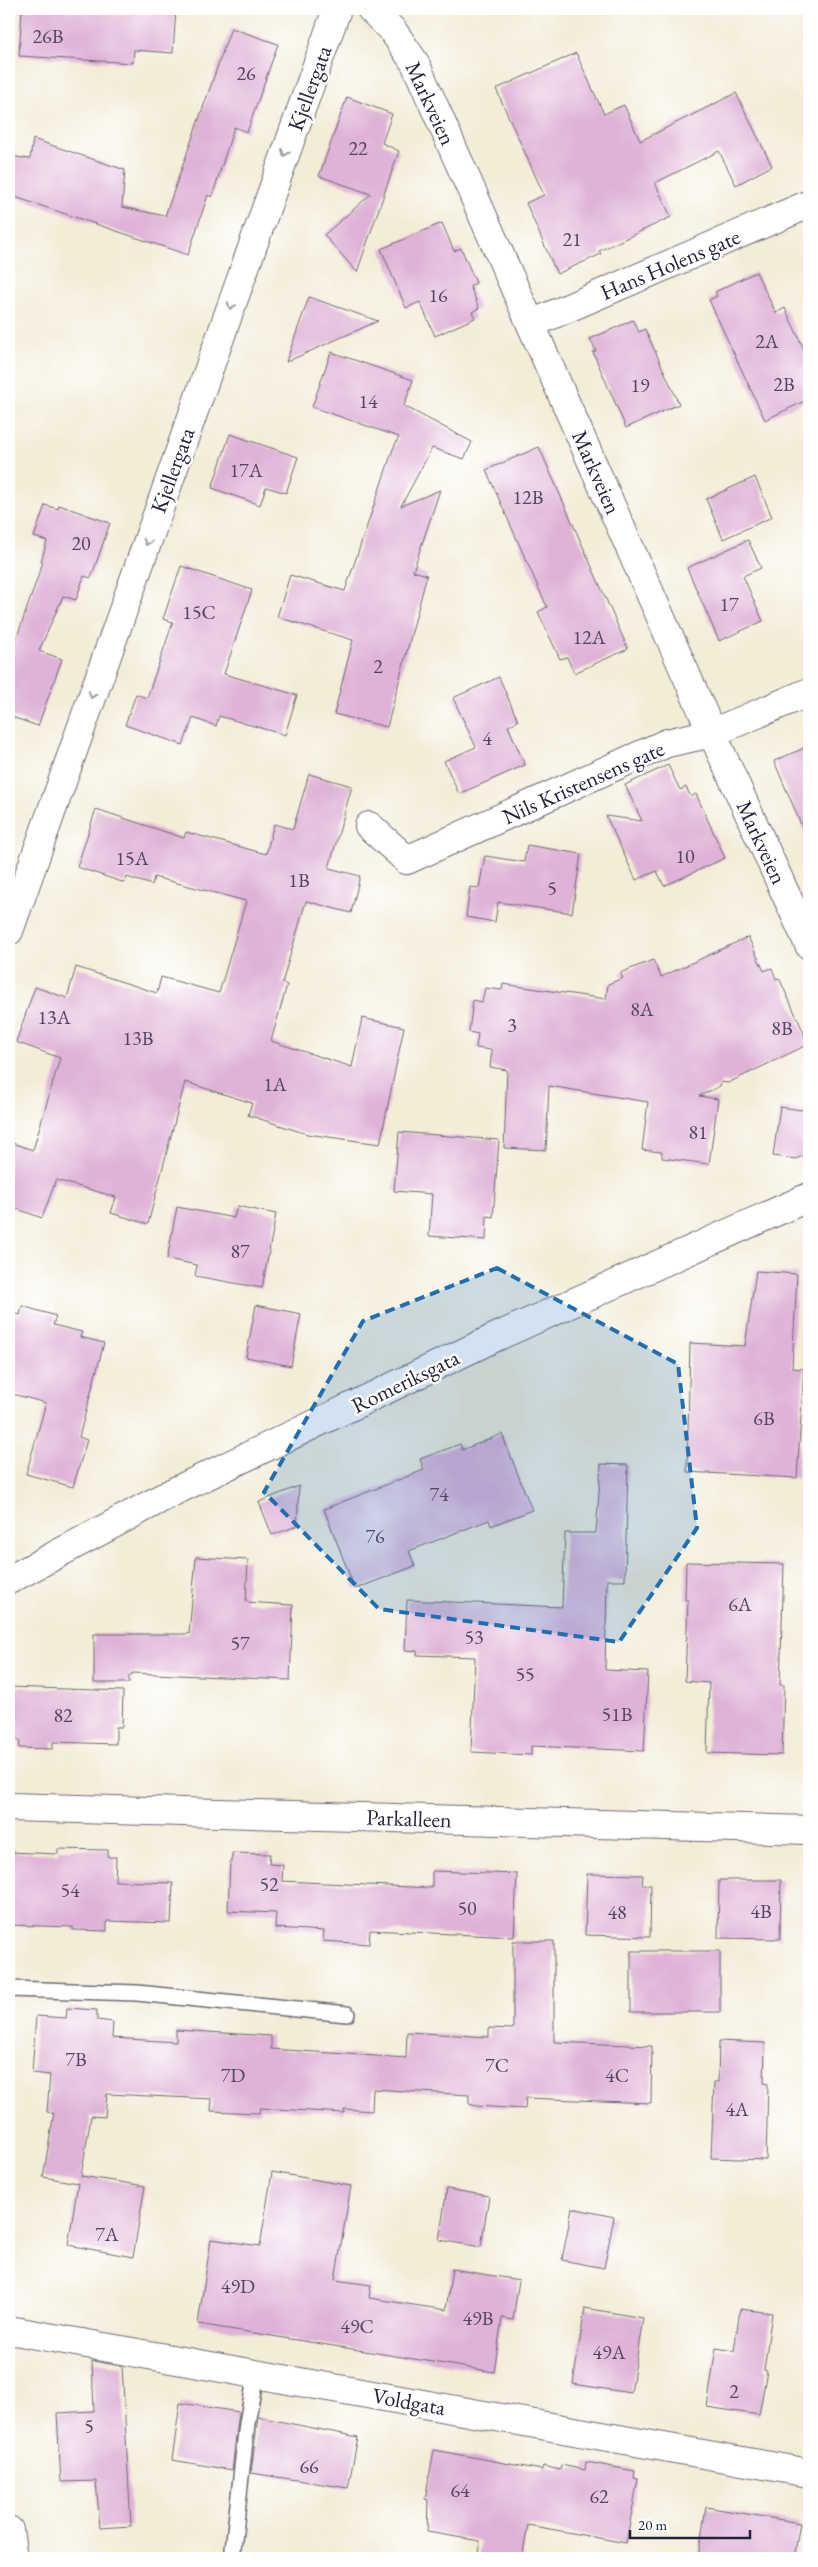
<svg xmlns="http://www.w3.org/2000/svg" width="818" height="2567" font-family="'EB Garamond',serif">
  <rect width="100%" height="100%" fill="#fff"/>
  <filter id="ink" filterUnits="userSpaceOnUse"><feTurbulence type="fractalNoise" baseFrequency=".02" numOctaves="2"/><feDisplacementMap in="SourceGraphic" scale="10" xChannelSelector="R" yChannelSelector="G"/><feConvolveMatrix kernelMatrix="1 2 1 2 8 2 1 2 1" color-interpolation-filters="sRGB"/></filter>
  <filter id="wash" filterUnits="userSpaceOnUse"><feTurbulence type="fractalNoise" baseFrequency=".0096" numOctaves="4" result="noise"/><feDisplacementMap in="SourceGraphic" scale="20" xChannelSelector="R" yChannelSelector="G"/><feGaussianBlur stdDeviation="1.12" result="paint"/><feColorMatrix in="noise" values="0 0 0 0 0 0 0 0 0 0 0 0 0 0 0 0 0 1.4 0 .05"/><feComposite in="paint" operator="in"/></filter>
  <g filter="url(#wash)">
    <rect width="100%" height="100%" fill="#f3ecd7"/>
    <g id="blocks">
      <!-- building -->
      <g fill="#dfb2d7">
        <polygon points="22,9 176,9 173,53 134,50 133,63 19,56"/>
        <polygon points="231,28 278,44 247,132 234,127 212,197 208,195 188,255 9,195 9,156 30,159 33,139 125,170 122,207 165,216"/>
        <polygon points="576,53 604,114 624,105 640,141 736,93 772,166 736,185 719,151 655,183 671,217 599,251 601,254 557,274 526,203 544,195 496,89"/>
        <polygon points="347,97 392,114 382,143 399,151 357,272 324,235 371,194 319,176"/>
        <polygon points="442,223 454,251 461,248 476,283 470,286 479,308 472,312 475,318 435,336 420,302 406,308 381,249"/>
        <polygon points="756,272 776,313 785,308 809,360 809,399 765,420 709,300 717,296 715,292"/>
        <polygon points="309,297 378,321 286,362"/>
        <polygon points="633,320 639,332 645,329 679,404 626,428 593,352 596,351 590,339"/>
        <polygon points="331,352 413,380 404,406 472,442 464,459 432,448 401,506 440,490 413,571 427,575 387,727 334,714 353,640 277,617 290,575 345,591 393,449 399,437 312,407"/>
        <polygon points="230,434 298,457 286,493 266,487 260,505 212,488"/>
        <polygon points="539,447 628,649 574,673 567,657 560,659 538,612 547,607 486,470"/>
        <polygon points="755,477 772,517 723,539 706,499"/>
        <polygon points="45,505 58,509 59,505 110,523 91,578 84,576 76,600 63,596 39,651 62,659 38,726 9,716 9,660 43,562 41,562 47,541 34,537"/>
        <polygon points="748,540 761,568 743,576 763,621 719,641 687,568"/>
        <polygon points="181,566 252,590 224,674 297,695 285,735 219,716 216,726 193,718 183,745 125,725 136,694 147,698 173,622 163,619"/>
        <polygon points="499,677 518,721 508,726 525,765 459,794 444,761 476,747 453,698"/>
        <polygon points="809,746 809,843 774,761"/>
        <polygon points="668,765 680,790 686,787 691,797 696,794 725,858 664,886 657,871 636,880 606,816 642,821 625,785"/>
        <polygon points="309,774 352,786 329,868 360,876 351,913 306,901 282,983 287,985 271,1041 352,1067 362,1018 404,1027 380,1144 307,1134 248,1115 252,1103 185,1082 148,1224 111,1213 116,1197 56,1180 42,1218 9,1206 9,1142 33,1150 60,1058 16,1042 35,987 67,998 76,967 157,993 161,977 219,993 246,901 154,877 152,885 127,877 125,883 77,867 96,809 184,838 186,832 266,854 274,824 293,829"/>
        <polygon points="527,845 581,854 572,913 498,902 495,922 466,917 470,887 479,888 485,856 524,862"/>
        <polygon points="748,937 764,971 772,968 776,979 779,978 809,1044 728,1083 721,1082 720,1086 699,1096 718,1099 709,1164 662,1158 662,1152 642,1150 648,1102 549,1086 546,1150 504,1148 507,1070 490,1067 492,1050 476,1048 478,1034 469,1032 473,1000 482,1002 485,988 502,990 503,984 606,999 608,984 623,978 620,973 653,960 661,977"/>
        <polygon points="780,1107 809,1111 809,1153 796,1159 773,1156"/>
        <polygon points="399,1132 499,1140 493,1217 487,1216 486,1240 429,1236 432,1194 394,1191"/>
        <polygon points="237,1206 276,1214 262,1288 195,1276 197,1265 167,1259 177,1207 234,1218"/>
        <polygon points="756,1271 797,1274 792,1368 804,1369 797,1478 687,1472 690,1343 745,1346"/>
        <polygon points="256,1305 301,1314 291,1366 246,1357"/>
        <polygon points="22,1306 56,1316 53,1325 82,1332 80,1337 104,1343 79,1437 87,1440 73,1487 26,1474 46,1403 9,1393 9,1312 20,1315"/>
        <polygon points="502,1434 532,1510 491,1526 489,1520 409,1551 415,1566 355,1589 324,1509 424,1470 420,1459 460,1444 462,1450"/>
        <polygon points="601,1464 628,1465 625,1580 607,1580 605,1670 648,1672 644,1751 531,1746 531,1755 471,1752 475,1657 417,1655 417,1651 405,1650 407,1600 562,1607 565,1533 596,1533"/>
        <polygon points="299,1486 297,1526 272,1535 259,1502"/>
        <polygon points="196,1557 248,1560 246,1602 293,1605 290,1680 132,1673 132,1675 129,1675 129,1683 94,1683 94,1634 189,1634"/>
        <polygon points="686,1562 784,1564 780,1685 784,1685 782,1755 707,1753 709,1683 685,1681 688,1600 685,1600"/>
        <polygon points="9,1687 123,1691 122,1727 116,1727 116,1744 53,1742 53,1749 19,1748 20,1740 9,1740"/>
        <polygon points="58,1849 108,1850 108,1857 116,1857 115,1881 173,1883 171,1923 107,1921 107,1931 73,1930 73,1927 9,1925 9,1852 58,1854"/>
        <polygon points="232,1853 270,1854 269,1864 283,1865 282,1881 432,1888 432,1871 517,1874 514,1937 370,1930 369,1944 323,1941 324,1931 275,1928 276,1913 228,1911 230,1862 232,1862"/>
        <polygon points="587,1874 643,1875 642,1885 651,1885 650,1937 585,1935"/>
        <polygon points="719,1880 781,1880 780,1939 718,1938"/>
        <polygon points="513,1941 554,1941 554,2042 652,2046 651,2103 526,2098 525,2109 476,2106 469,2104 469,2095 373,2089 372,2111 344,2109 344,2113 260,2108 259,2113 211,2111 212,2099 107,2094 105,2117 91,2116 81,2176 145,2186 133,2257 68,2245 78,2183 43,2177 54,2113 47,2112 50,2075 32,2073 36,2016 66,2018 67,2008 97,2010 97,2020 113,2022 112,2038 176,2042 176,2030 271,2036 271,2049 406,2058 407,2032 489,2037 489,2028 513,2029"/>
        <rect x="631" y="1951" width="89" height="61"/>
        <polygon points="719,2041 765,2043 764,2083 768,2084 766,2160 711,2158 714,2082 718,2082"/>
        <polygon points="272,2172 351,2186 335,2280 371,2285 369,2298 446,2310 452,2269 519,2280 513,2320 502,2318 494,2372 198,2324 211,2239 260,2246"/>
        <polygon points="447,2189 489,2196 481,2247 439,2240"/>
        <polygon points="572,2208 614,2217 604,2268 562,2260"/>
        <polygon points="585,2308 643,2318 631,2393 573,2384"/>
        <polygon points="740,2309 772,2313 764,2370 767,2371 759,2415 707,2407 716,2348 734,2351"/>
        <polygon points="92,2361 122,2366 131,2526 100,2528 96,2481 61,2482 57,2413 94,2411"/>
        <polygon points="180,2403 239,2412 232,2470 172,2460"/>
        <polygon points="258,2417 358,2437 348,2488 251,2473"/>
        <polygon points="434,2450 542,2470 543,2466 560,2470 561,2465 585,2470 586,2462 635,2471 634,2478 638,2479 626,2543 528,2525 522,2558 477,2558 480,2541 427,2532 428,2500 425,2499"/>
        <polygon points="706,2507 800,2523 794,2558 698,2558"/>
      </g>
    </g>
  </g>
  <g filter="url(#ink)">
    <use href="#blocks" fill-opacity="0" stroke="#6b6972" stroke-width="1"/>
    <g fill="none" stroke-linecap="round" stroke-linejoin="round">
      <!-- service casing -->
      <g stroke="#6b6972" stroke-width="18">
        <g id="service">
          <polyline points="9,1989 137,1993 347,2014"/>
          <polyline points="233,2549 247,2423 256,2374"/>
        </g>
      </g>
      <!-- minor casing -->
      <g stroke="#6b6972" stroke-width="30">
        <g id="minor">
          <polyline points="371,9 393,31 415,63 712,733 809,945"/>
          <polyline points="531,324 809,204"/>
          <polyline points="369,826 407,860 667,743 712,733 809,692"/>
          <polyline points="9,931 337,9"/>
          <polyline points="9,1580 173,1492 494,1338 809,1197"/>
          <polyline points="9,1807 809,1830"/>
          <polyline points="9,2330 809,2473"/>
          <polyline points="9,2530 13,2558"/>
        </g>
      </g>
      <!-- service -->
      <use href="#service" stroke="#fff" stroke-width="15"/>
      <!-- minor -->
      <use href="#minor" stroke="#fff" stroke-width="28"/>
    </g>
    <!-- one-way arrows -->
    <defs><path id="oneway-chevron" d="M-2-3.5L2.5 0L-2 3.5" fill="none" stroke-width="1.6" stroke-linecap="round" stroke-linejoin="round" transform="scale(1.25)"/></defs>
    <g stroke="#9c9ca7">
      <use href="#oneway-chevron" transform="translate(285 153) rotate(110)"/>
      <use href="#oneway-chevron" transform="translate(231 306) rotate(110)"/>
      <use href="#oneway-chevron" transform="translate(147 542) rotate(109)"/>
      <use href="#oneway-chevron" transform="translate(92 695) rotate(109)"/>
    </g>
  </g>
  <!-- marked area -->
  <path fill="#1f6fb2" fill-opacity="0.2" stroke="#1f6fb2" stroke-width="4" stroke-dasharray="10 6" stroke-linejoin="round" d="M497,1268L678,1364L697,1528L619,1642L379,1609L264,1492L363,1321Z"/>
  <g text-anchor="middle" stroke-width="5" stroke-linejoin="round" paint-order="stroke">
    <!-- number labels -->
    <g font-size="20" fill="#514662">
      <text x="48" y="43">26B</text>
      <text x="246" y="80">26</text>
      <text x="358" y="155">22</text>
      <text x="572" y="246">21</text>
      <text x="438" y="302">16</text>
      <text x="767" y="348">2A</text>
      <text x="784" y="391">2B</text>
      <text x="640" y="392">19</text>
      <text x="368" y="408">14</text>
      <text x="246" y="477">17A</text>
      <text x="528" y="504">12B</text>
      <text x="81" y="550">20</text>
      <text x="729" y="611">17</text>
      <text x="199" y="619">15C</text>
      <text x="589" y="644">12A</text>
      <text x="378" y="673">2</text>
      <text x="487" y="745">4</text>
      <text x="685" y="863">10</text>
      <text x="132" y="865">15A</text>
      <text x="299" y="887">1B</text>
      <text x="552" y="895">5</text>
      <text x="642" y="1016">8A</text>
      <text x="54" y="1024">13A</text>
      <text x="512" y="1032">3</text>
      <text x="782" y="1035">8B</text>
      <text x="138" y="1045">13B</text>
      <text x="275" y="1091">1A</text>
      <text x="698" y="1139">81</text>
      <text x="240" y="1258">87</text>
      <text x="764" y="1425">6B</text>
      <text x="439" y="1501">74</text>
      <text x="375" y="1543">76</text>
      <text x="740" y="1611">6A</text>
      <text x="474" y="1644">53</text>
      <text x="240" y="1650">57</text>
      <text x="525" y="1681">55</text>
      <text x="617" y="1721">51B</text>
      <text x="63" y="1722">82</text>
      <text x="269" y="1891">52</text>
      <text x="70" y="1897">54</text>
      <text x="467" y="1915">50</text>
      <text x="761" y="1918">4B</text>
      <text x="617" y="1919">48</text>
      <text x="76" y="2066">7B</text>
      <text x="497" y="2072">7C</text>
      <text x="233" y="2082">7D</text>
      <text x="617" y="2082">4C</text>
      <text x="737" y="2116">4A</text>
      <text x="107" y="2241">7A</text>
      <text x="238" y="2293">49D</text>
      <text x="478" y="2325">49B</text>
      <text x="357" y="2333">49C</text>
      <text x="609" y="2359">49A</text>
      <text x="734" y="2398">2</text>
      <text x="89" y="2433">5</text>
      <text x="309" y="2473">66</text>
      <text x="460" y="2497">64</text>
      <text x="599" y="2503">62</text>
    </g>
    <!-- street labels -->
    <g font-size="22" fill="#22223b" stroke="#fff">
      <text transform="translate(309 88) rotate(-70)" y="8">Kjellergata</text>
      <text transform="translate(431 103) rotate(65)" y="8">Markveien</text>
      <text transform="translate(670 264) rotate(-23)" y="8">Hans Holens gate</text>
      <text transform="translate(172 470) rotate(-70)" y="8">Kjellergata</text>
      <text transform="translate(597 472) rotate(66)" y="8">Markveien</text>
      <text transform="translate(583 782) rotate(-24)" y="8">Nils Kristensens gate</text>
      <text transform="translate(762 842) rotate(65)" y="8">Markveien</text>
      <text transform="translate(405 1381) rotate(-26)" y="8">Romeriksgata</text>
      <text transform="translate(409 1818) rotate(2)" y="8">Parkalleen</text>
      <text transform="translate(409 2401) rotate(10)" y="8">Voldgata</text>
    </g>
  </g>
  <!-- margin -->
  <rect width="818" height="2567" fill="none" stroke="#fff" stroke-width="30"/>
  <!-- scale -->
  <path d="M630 2530v8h120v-8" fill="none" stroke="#22223b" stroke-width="2.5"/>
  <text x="638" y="2530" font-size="15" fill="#22223b" stroke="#ffffff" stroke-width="4" paint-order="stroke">20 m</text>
</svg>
